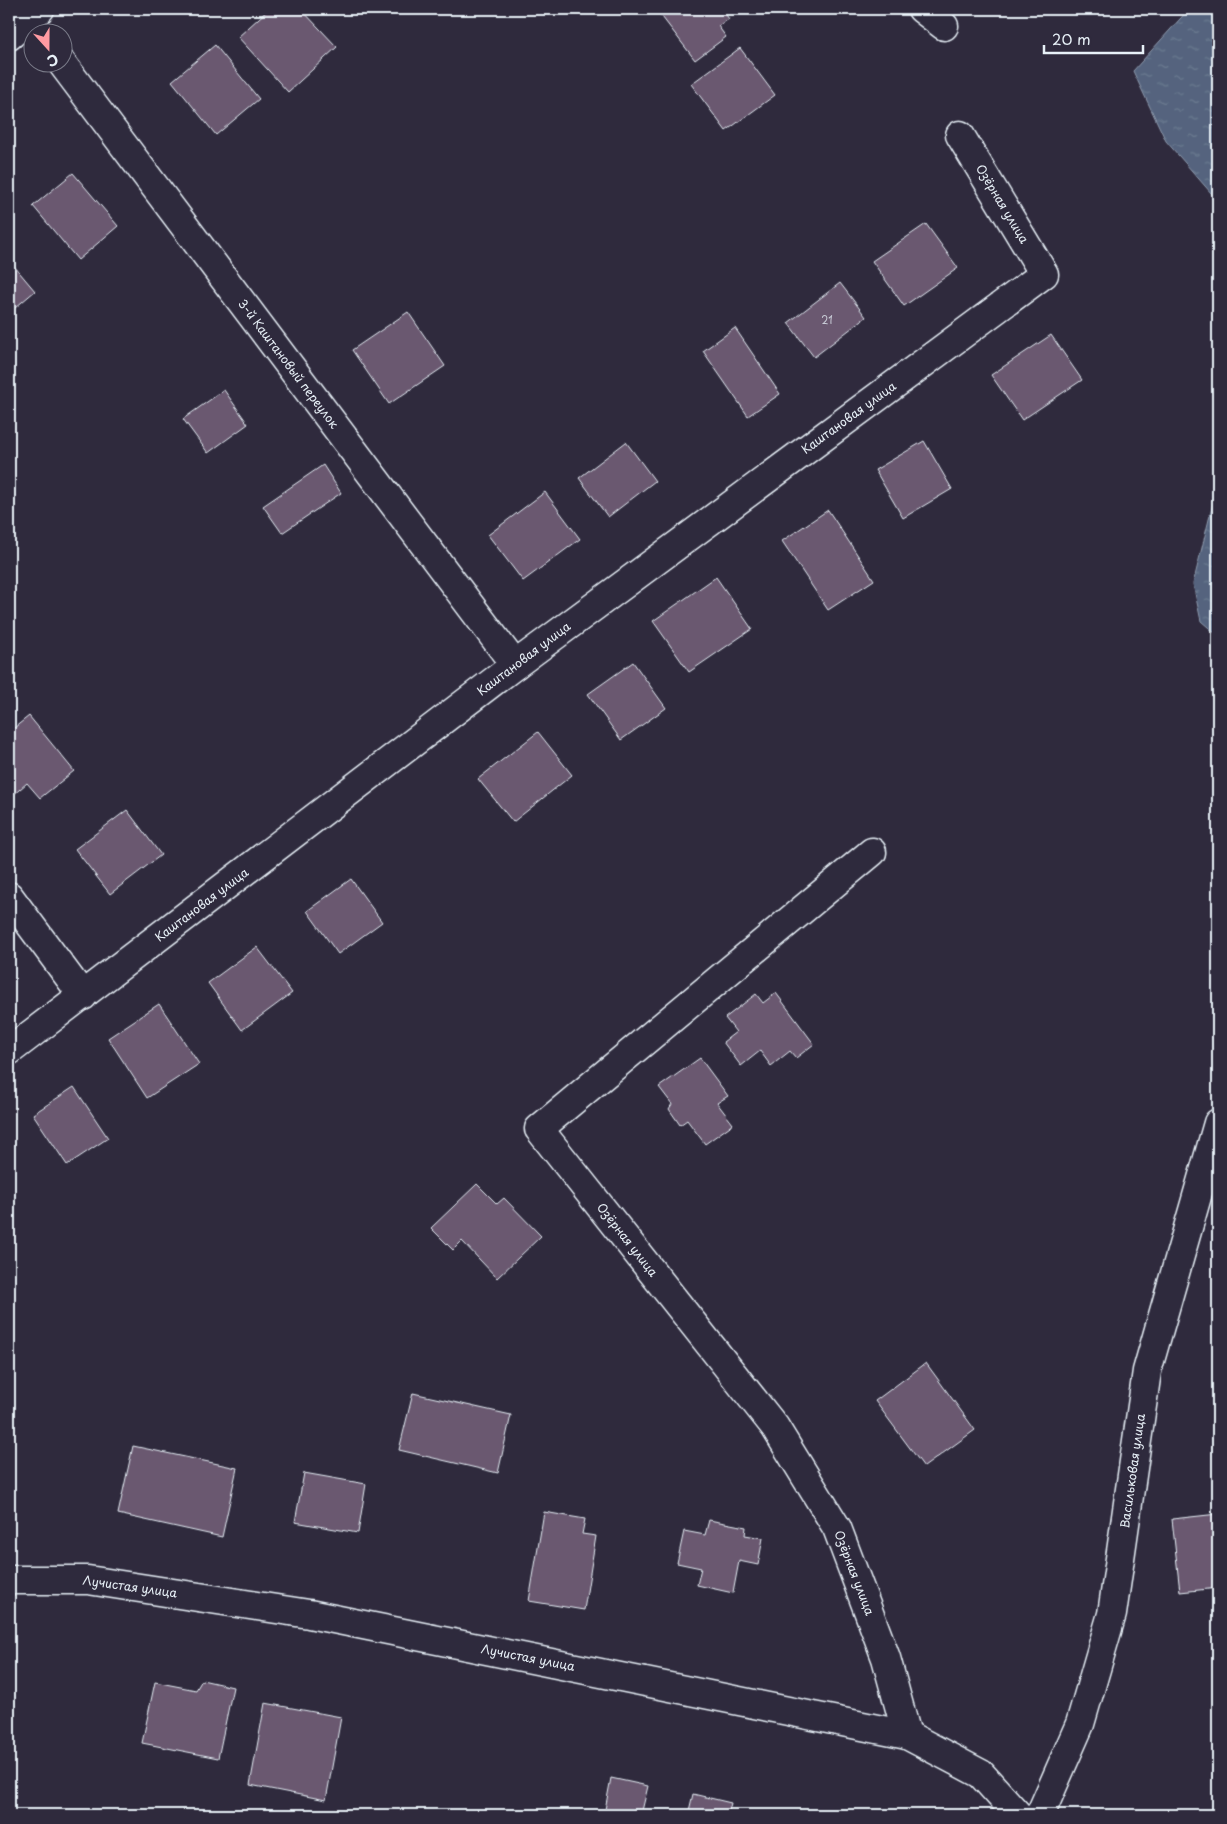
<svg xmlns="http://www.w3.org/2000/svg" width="1227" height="1824" font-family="'Playpen Sans',sans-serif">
  <defs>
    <pattern id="water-ripples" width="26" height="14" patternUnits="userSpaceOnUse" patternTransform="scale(1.25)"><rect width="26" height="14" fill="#54647e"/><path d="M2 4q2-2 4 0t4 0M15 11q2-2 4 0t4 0" fill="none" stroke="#6d7b91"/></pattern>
  </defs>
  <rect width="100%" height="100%" fill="#2f2a3d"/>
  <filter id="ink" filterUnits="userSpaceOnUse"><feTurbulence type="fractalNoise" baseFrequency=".02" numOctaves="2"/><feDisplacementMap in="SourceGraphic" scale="10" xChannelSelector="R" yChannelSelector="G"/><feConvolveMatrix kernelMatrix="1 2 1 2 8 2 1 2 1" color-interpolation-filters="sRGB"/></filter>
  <g filter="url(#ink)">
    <!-- water -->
    <g fill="url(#water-ripples)" stroke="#8f9caf">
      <polygon points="1189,9 1218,9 1218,201 1166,141 1133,71"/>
      <polygon points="1218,483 1218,633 1216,634 1201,621 1193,584"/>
    </g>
    <!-- building -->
    <g fill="#6a5870" stroke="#e8f1f8">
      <polygon points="269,9 301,9 337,47 288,92 238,37"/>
      <polygon points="656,9 722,9 729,19 718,26 726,37 695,60"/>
      <polygon points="215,45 259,99 216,135 172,81"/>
      <polygon points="740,48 775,95 726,131 691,84"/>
      <polygon points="73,173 118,226 78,260 33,206"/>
      <polygon points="926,224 958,268 904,306 872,261"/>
      <polygon points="9,260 35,291 9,313"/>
      <polygon points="840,283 866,317 814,357 788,323"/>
      <polygon points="408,312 445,366 389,404 352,350"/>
      <polygon points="735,328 780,394 748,416 703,351"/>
      <polygon points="1051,335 1082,380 1022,420 991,375"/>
      <polygon points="224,390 248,424 208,453 183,419"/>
      <polygon points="924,441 952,489 903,518 875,470"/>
      <polygon points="626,442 655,481 608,517 579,478"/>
      <polygon points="323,465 341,493 282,533 263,506"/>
      <polygon points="545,492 580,539 523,581 488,535"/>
      <polygon points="828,510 874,580 828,610 782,541"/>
      <polygon points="716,577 752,629 689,672 653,621"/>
      <polygon points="633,662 666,708 621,740 588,694"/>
      <polygon points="29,716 74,771 40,798 27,783 12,796 9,792 9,732"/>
      <polygon points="538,732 572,775 513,822 478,779"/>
      <polygon points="127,810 161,855 110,894 75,849"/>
      <polygon points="351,879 382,922 338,954 307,911"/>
      <polygon points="257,947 292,993 242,1030 208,983"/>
      <polygon points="776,993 814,1044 796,1058 790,1051 771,1066 760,1051 741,1066 723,1042 736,1032 725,1018 756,994 763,1003"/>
      <polygon points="159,1004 199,1064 147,1098 108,1038"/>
      <polygon points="700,1058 728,1096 717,1103 733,1124 705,1144 687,1120 680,1125 669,1109 672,1104 659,1087"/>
      <polygon points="74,1087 108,1138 67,1165 33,1114"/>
      <polygon points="477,1184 497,1204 504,1198 541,1236 497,1278 462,1241 453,1250 431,1228"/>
      <polygon points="926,1363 975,1430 924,1467 875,1401"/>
      <polygon points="413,1393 511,1415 498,1473 399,1450"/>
      <polygon points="133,1446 237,1468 222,1537 118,1514"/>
      <polygon points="304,1473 366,1484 358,1533 295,1522"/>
      <polygon points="544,1512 585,1519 582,1534 596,1536 584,1610 529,1601"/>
      <polygon points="1218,1514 1218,1588 1180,1592 1172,1519"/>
      <polygon points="709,1520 746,1527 745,1535 763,1538 758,1565 739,1561 733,1593 697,1585 701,1568 677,1563 684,1531 705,1535"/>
      <polygon points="202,1680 233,1687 218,1758 142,1743 155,1682 196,1690"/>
      <polygon points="265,1703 341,1717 326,1800 250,1785"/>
      <polygon points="611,1778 648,1786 641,1815 604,1815"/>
      <polygon points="693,1794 731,1803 728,1815 688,1815"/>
    </g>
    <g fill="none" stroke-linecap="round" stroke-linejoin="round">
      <!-- minor casing -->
      <g stroke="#e8f1f8" stroke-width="31">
        <g id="minor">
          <polyline points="922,9 944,26"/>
          <polyline points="9,36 40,9"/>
          <polyline points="61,62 515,665"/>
          <polyline points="872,852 539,1129 775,1427 837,1528 886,1658 907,1735"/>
          <polyline points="9,896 83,996"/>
          <polyline points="9,1051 515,665 1044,274 960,135"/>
          <polyline points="9,1580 88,1580 309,1614 907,1735 981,1774 1018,1815"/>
          <polyline points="1040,1815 1080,1724 1112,1614 1147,1371 1218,1123"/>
        </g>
      </g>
      <!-- minor -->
      <use href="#minor" stroke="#2f2a3d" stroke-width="28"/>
    </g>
  </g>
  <g text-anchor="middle" stroke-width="4" stroke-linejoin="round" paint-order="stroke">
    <!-- number labels -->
    <g font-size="10" fill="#c8cbd6">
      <text x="827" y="324">21</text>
    </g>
    <!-- street labels -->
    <g font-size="12" fill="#e8f1f8" stroke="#2f2a3d">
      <text transform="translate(1002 204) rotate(59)" y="4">Озёрная улица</text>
      <text transform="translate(288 364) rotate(53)" y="4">3-й Каштановый переулок</text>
      <text transform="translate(849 418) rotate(-36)" y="4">Каштановая улица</text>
      <text transform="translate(524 659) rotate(-37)" y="4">Каштановая улица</text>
      <text transform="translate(202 905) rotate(-37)" y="4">Каштановая улица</text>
      <text transform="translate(627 1240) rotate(52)" y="4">Озёрная улица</text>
      <text transform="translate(1133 1471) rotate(-82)" y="4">Васильковая улица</text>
      <text transform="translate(854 1573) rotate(69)" y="4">Озёрная улица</text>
      <text transform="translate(130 1587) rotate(8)" y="4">Лучистая улица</text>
      <text transform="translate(528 1658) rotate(11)" y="4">Лучистая улица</text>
    </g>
  </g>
  <!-- margin -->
  <rect width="1227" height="1824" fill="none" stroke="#2f2a3d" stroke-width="30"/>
  <rect x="15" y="15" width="1197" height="1794" fill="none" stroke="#e8f1f8" stroke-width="2" filter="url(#ink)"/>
  <!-- north arrow -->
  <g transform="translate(48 48) rotate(159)"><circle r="24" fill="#2f2a3d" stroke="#797a88"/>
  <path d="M0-4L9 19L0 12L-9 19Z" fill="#ff9aa2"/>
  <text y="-8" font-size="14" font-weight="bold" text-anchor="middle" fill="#e8f1f8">С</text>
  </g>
  <!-- scale -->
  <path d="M1044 45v8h99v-8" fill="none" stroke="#e8f1f8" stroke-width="2.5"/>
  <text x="1052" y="45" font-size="15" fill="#e8f1f8" stroke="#2f2a3d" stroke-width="4" paint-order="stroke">20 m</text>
</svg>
